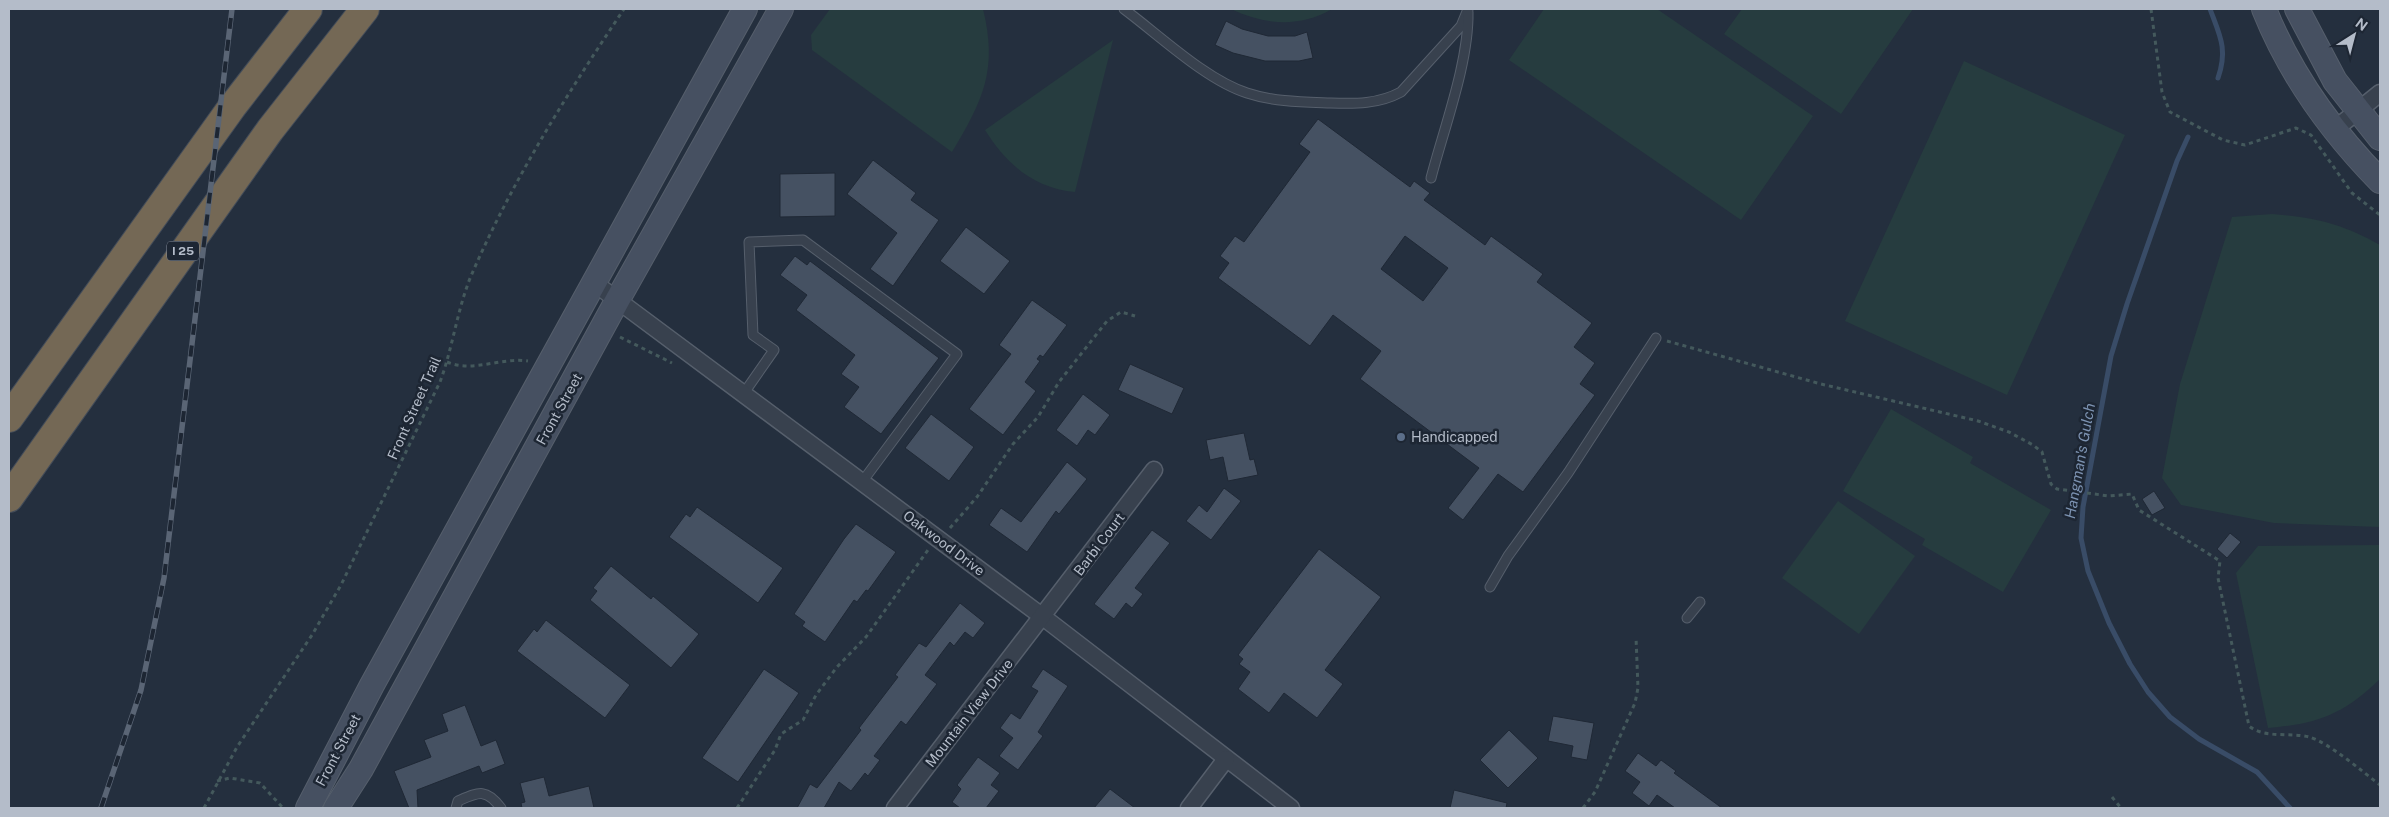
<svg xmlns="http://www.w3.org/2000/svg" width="2389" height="817" font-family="'Public Sans',sans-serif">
  <rect width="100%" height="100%" fill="#242f3e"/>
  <!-- green -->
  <g fill="#263c3f">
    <path d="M830,9H983C998,70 983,100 952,152L812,50L811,35Z"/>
    <path d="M1231,9H1332C1299,28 1265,25 1231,9Z"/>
    <polygon points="1544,9 1657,9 1813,116 1741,220 1509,60"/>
    <polygon points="1742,9 1913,9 1841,114 1724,34"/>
    <path d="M1113,40L1075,192C1034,188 1006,164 985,130Z"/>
    <polygon points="1964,61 2125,135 2007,395 1845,321"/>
    <path d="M2272,214C2314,217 2343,224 2380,245V527L2274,523L2181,505L2162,478L2180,384L2232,217Z"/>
    <polygon points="1891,409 1973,457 1970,463 2051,510 2003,592 1922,545 1925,539 1843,491"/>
    <polygon points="1838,501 1915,556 1859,634 1782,578"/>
    <path d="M2380,545V679C2344,714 2318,724 2268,728L2236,573L2258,546Z"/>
  </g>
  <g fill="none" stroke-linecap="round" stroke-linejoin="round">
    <!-- stream -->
    <g stroke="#394c67" stroke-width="5">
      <path d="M2210,9C2220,36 2228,49 2218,78"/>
      <polyline points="2188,137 2177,161 2127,304 2111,356 2083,507 2081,538 2088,571 2109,623 2130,664 2148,692 2170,717 2199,739 2257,772 2290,808"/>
    </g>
  </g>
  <!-- building -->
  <g fill="#455162" stroke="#1f2835" fill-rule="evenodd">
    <polygon points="1226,21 1242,29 1268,36 1295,36 1307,32 1313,58 1299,61 1265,61 1233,53 1215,45"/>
    <path d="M1318,119L1410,187L1414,181L1430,193L1424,200L1485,245L1491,236L1543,274L1537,282L1592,323L1574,347L1595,363L1580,384L1595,395L1523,492L1498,474L1463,520L1448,508L1479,468L1360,379L1381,351L1333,315L1310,346L1218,278L1229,263L1220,256L1235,236L1244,242L1310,152L1299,144ZM1405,236L1448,268L1423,301L1381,269Z"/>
    <polygon points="873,160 916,193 911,200 939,220 893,286 870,269 897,233 847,194"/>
    <polygon points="835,173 835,216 780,217 780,174"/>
    <polygon points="966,227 1010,261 984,294 940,261"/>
    <polygon points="795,256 807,265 810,261 939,358 881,434 844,407 859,387 841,374 855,355 796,310 807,295 780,275"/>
    <polygon points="1032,300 1067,325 1043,357 1040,355 1037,359 1040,361 1025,382 1036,391 1003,435 969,409 1011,354 999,345"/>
    <polygon points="1130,364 1184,388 1172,414 1118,390"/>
    <polygon points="1083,394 1110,415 1095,435 1088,430 1077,446 1056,430"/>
    <polygon points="931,414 974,447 949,481 905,448"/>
    <polygon points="1244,433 1250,460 1254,459 1258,475 1228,481 1223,457 1210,460 1206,440"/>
    <polygon points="1067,462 1087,479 1059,514 1056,511 1027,552 989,525 1001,508 1021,522"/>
    <polygon points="1224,488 1241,501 1211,540 1186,521 1199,505 1207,512"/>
    <polygon points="2154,491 2165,508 2152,515 2142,499"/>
    <polygon points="697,507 783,568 758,603 669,537 686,514 690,517"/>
    <polygon points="856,524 896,552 868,591 866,590 857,602 854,600 825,642 802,626 805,622 794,614 844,539"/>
    <polygon points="1152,530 1170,543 1135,588 1143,594 1132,608 1126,603 1114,619 1094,604"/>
    <polygon points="2230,533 2241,542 2227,558 2217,549"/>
    <polygon points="1319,549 1381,597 1325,670 1343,684 1317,718 1284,693 1269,713 1238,689 1250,672 1239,664 1243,659 1238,655"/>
    <polygon points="611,566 651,599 653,596 699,634 671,668 590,600 597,591 593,588"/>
    <polygon points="960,603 985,623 973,638 965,632 954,646 950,642 925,675 937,684 906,725 901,721 874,756 880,760 868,776 865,773 851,791 839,782 824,808 797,808 810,784 817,788 861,730 859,728 898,677 895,675 919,643 926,647"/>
    <polygon points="546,620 630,685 605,718 517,651 534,629 537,632"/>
    <polygon points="764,669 799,693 738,782 702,758"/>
    <polygon points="1043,669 1068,686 1038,732 1043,736 1018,770 999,756 1013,738 1000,728 1011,713 1020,719 1038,691 1031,687"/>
    <polygon points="465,705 481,746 496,740 505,764 482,773 479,766 417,790 418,808 409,808 394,771 431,757 424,740 448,731 442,714"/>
    <polygon points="1553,716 1594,723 1587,760 1571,757 1573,746 1548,741"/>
    <polygon points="1509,730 1538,758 1508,788 1480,760"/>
    <polygon points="1638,753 1656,766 1661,760 1676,771 1674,773 1722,808 1675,808 1657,795 1649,806 1632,793 1640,782 1625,771"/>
    <polygon points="978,757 1000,773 991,785 999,791 986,808 960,808 952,802 961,789 957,785"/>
    <polygon points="544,777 549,796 589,786 594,808 522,808 521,803 525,802 520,783"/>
    <polygon points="1110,789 1135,808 1094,808"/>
    <polygon points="1454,790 1507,803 1506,808 1450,808"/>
  </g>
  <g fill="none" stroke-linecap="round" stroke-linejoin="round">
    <!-- lane casing -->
    <g stroke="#565f6c" stroke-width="11">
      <g id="lane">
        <path d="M1124,9C1159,35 1206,80 1247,93C1274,102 1303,102 1331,103C1355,104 1379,104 1401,92L1461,26L1468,9"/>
        <path d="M1431,178C1444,128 1469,62 1468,12"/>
        <polyline points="744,393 774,350 753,335 749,242 803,240 957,354 862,482"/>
        <polyline points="1490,587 1508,556 1568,473 1656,338"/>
        <polyline points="1687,618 1700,602"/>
        <path d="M456,808L458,801C479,792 486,788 501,808"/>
      </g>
    </g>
    <!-- street casing -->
    <g stroke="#565f6c" stroke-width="19">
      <g id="street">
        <polyline points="2334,130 2380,93"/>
        <polyline points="593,282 1043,617 1291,808"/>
        <polyline points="895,808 1154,470"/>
        <polyline points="1189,808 1226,759"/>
      </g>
    </g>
    <!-- secondary casing -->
    <g stroke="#565f6c" stroke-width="26">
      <g id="secondary">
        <path d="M2264,9C2290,74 2331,131 2380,181"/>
        <polyline points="2297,9 2335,81 2380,138"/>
        <polyline points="308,808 372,685 745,9"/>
        <polyline points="336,808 361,769 618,299 781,9"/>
      </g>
    </g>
    <!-- highway casing -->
    <g stroke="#434c59" stroke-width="30">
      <g id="highway">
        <polyline points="9,418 232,107 308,9"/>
        <polyline points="9,498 270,130 365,9"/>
      </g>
    </g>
    <!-- path -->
    <g stroke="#44595c" stroke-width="3" stroke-dasharray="4 4" stroke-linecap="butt">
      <polyline points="2151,9 2162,92 2170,112 2223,140 2245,145 2296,128 2311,135 2352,193 2380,215"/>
      <polyline points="620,337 672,363"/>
      <path d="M1667,341L1821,384L1978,421L2009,432L2033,445L2042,452L2051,484L2057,489L2109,496L2132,494L2139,510L2220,561L2218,578L2249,726C2265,739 2290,732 2309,737C2328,742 2363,772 2380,785"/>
      <path d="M447,362C473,373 501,357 528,361"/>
      <polyline points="950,528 977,497 1013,444 1038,417 1059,382 1107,321 1121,312 1135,316"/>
      <polyline points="217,781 230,778 260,783 283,808"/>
      <polyline points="2112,797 2121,808"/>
      <path d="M204,808L237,747L312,635L341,585L440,382C453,347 457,310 471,276C512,181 567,94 624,9"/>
      <polyline points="737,808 775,750 781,734 803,720 816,695 837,667 866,637 928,550"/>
      <polyline points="1583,808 1595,792 1635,703 1638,688 1636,637"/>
    </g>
    <!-- lane -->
    <use href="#lane" stroke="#38414e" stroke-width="9"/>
    <!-- street -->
    <use href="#street" stroke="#38414e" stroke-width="16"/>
    <!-- secondary -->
    <use href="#secondary" stroke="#465061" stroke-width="24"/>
    <!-- highway -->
    <use href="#highway" stroke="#746855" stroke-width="28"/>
    <!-- rail casing -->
    <g stroke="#5a6575" stroke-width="5.5">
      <polyline id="rail" points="101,808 141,690 164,578 232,9"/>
    </g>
    <!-- rail -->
    <use href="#rail" stroke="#1d2633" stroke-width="4" stroke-dasharray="11" stroke-linecap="butt"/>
  </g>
  <!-- markers -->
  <circle fill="#5c6f8a" stroke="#1d2633" stroke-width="2" cx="1401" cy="437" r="5"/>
  <g text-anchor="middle" stroke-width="5" stroke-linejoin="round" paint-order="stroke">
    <!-- shield labels -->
    <rect fill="#1d2633" stroke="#878f9c" stroke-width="1" x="167" y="241.5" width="32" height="19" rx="4"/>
    <g font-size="12" font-weight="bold" fill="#b4bcc9">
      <text x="183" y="255">I 25</text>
    </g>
    <!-- street labels -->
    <g font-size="14" fill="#b4bcc9" stroke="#1d2633">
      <text transform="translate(414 408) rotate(-66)" y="5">Front Street Trail</text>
      <text transform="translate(559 409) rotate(-61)" y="5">Front Street</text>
      <text transform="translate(944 543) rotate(37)" y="5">Oakwood Drive</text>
      <text transform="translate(1099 544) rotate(-53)" y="5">Barbi Court</text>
      <text transform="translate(969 713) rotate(-52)" y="5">Mountain View Drive</text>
      <text transform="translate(338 750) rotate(-62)" y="5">Front Street</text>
    </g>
    <!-- poi labels -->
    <g font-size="14" fill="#b4bcc9" stroke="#1d2633" text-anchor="start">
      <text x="1411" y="442">Handicapped</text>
    </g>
    <!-- water labels -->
    <g font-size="15" font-style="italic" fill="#7c92b1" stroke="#1d2633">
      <text transform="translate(2080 461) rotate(-80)" y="5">Hangman's Gulch</text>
    </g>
  </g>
  <!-- border -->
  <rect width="2389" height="817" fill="none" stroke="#b4bcc9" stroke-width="20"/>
  <!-- north arrow -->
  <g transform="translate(2354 35) rotate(36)" stroke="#1d2633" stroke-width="4" paint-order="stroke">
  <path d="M0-4L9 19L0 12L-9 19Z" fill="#b4bcc9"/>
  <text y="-8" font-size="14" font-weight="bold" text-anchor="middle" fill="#b4bcc9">N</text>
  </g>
</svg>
